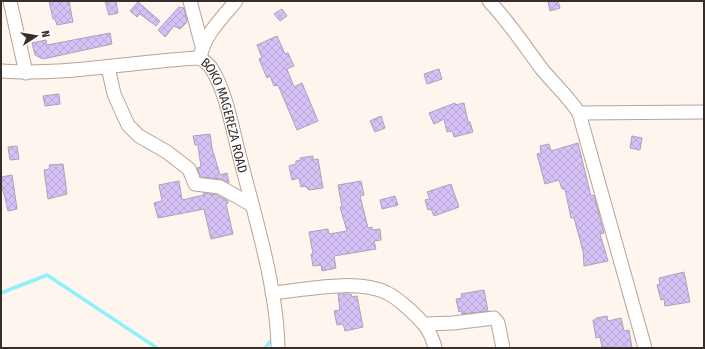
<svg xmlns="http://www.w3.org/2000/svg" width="705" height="349" font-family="'Fira Sans Condensed',sans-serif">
  <defs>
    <pattern id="building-cross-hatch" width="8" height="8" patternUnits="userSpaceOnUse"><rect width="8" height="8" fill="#d6c1f7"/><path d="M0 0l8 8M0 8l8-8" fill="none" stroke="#b8a6d4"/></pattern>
  </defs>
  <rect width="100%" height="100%" fill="#fef5ef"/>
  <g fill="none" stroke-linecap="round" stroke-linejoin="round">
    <!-- stream -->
    <g stroke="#8df3fa" stroke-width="3.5">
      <polyline points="1,293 47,275 157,348"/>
      <polyline points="265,348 273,338"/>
    </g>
  </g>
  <!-- building -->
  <g fill="url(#building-cross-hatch)" stroke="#aba2b8">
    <polygon points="49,1 69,1 73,22 57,25 55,19 53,19"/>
    <polygon points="105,1 116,1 118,13 109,15"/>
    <polygon points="548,1 558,1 560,8 550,11"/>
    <polygon points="138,2 160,21 156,26 140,14 137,17 130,11"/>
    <polygon points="179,7 184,8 187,22 180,29 174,26 165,37 158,30"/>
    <polygon points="282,9 287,16 280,21 274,14"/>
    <polygon points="110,33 112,44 43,59 35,55 32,43 46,40 47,45"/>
    <polygon points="277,36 285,54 288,53 294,66 287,69 294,87 302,83 318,121 297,130 278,85 274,86 270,76 267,78 259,59 262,58 257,45"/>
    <polygon points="439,69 442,79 427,84 424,74"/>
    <polygon points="59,94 60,104 45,106 43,96"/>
    <polygon points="455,103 455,105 464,103 468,122 470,122 473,132 454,137 452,131 447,132 444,119 434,124 429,113"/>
    <polygon points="381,116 385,128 375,132 370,121"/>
    <polygon points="210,134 212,148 220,175 227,173 229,183 221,179 201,177 197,168 201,167 198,145 195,145 193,136"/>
    <polygon points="632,136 642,138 640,150 630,148"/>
    <polygon points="578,143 591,196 594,195 604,233 600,234 608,261 584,266 583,251 574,218 571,218 565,189 562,189 559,180 545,184 537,154 541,153 540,146 549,144 551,151"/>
    <polygon points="17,146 19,159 10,160 8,147"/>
    <polygon points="313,156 313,160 318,159 323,188 309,190 305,186 301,187 299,178 292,180 289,166 296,164 296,161 301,160 300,158"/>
    <polygon points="63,164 67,194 48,199 44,170 50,169 49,165"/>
    <polygon points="12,175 17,209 8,211 3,190 1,190 1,177"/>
    <polygon points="179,181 182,200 204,195 203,193 217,195 228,201 228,203 226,204 233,234 211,239 204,209 158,218 154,203 162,201 159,185"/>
    <polygon points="361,181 364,195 360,196 368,228 372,227 372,230 380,229 381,240 374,241 376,249 334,256 336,268 322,271 321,265 313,266 311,254 313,254 309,232 328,229 329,234 347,231 340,207 342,207 338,185"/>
    <polygon points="451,184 459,207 434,216 431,209 428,210 425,200 430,199 427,192"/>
    <polygon points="395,196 398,205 382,209 380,200"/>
    <polygon points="684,272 690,302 665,306 664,299 661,300 657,285 660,284 659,278"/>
    <polygon points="484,290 488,311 462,314 461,311 459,312 456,299 462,298 461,294"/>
    <polygon points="338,294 351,294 352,297 357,296 363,327 345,331 343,324 337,325 334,311 340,310"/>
    <polygon points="607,316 608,321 621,318 624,331 629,330 632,348 602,347 600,337 596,338 593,320 596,320 596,318"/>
  </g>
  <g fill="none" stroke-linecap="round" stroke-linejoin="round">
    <!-- street casing -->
    <g stroke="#b9a395" stroke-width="15">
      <g id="street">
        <polyline points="10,1 26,73"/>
        <polyline points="190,1 202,46"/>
        <path d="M489,1C509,22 524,45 541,68C553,83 568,96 579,113L645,348"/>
        <path d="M200,58C204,35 221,19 236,1"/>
        <polyline points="108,67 114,94 128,125 139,136 167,152 189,169 195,184 220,187 252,205"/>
        <path id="s1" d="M1,71C68,76 133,61 200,58C204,61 209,64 211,68C226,90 233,132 240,158C255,217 277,287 278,348"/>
        <polyline points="579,113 704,112"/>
        <path d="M272,293C304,290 357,278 387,293C396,297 403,304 411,311C424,323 431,331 435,348"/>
        <polyline points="426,324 453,323 494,318 498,323 503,348"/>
      </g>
    </g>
    <!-- street -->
    <use href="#street" stroke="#fff" stroke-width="13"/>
  </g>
  <g text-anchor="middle" stroke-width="3.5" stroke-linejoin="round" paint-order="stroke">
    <!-- street labels -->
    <g font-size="13" fill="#372e29" stroke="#fff">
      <text dy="5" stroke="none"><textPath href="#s1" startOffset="264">BOKO MAGEREZA ROAD</textPath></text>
    </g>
  </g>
  <!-- border -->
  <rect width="705" height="349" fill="none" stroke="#372e29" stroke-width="4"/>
  <!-- north arrow -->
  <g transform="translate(36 36) rotate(78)" stroke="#ffffff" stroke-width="3" paint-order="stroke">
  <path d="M0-3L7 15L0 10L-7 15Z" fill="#372e29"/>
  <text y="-6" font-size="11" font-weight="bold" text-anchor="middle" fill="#372e29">N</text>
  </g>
</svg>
